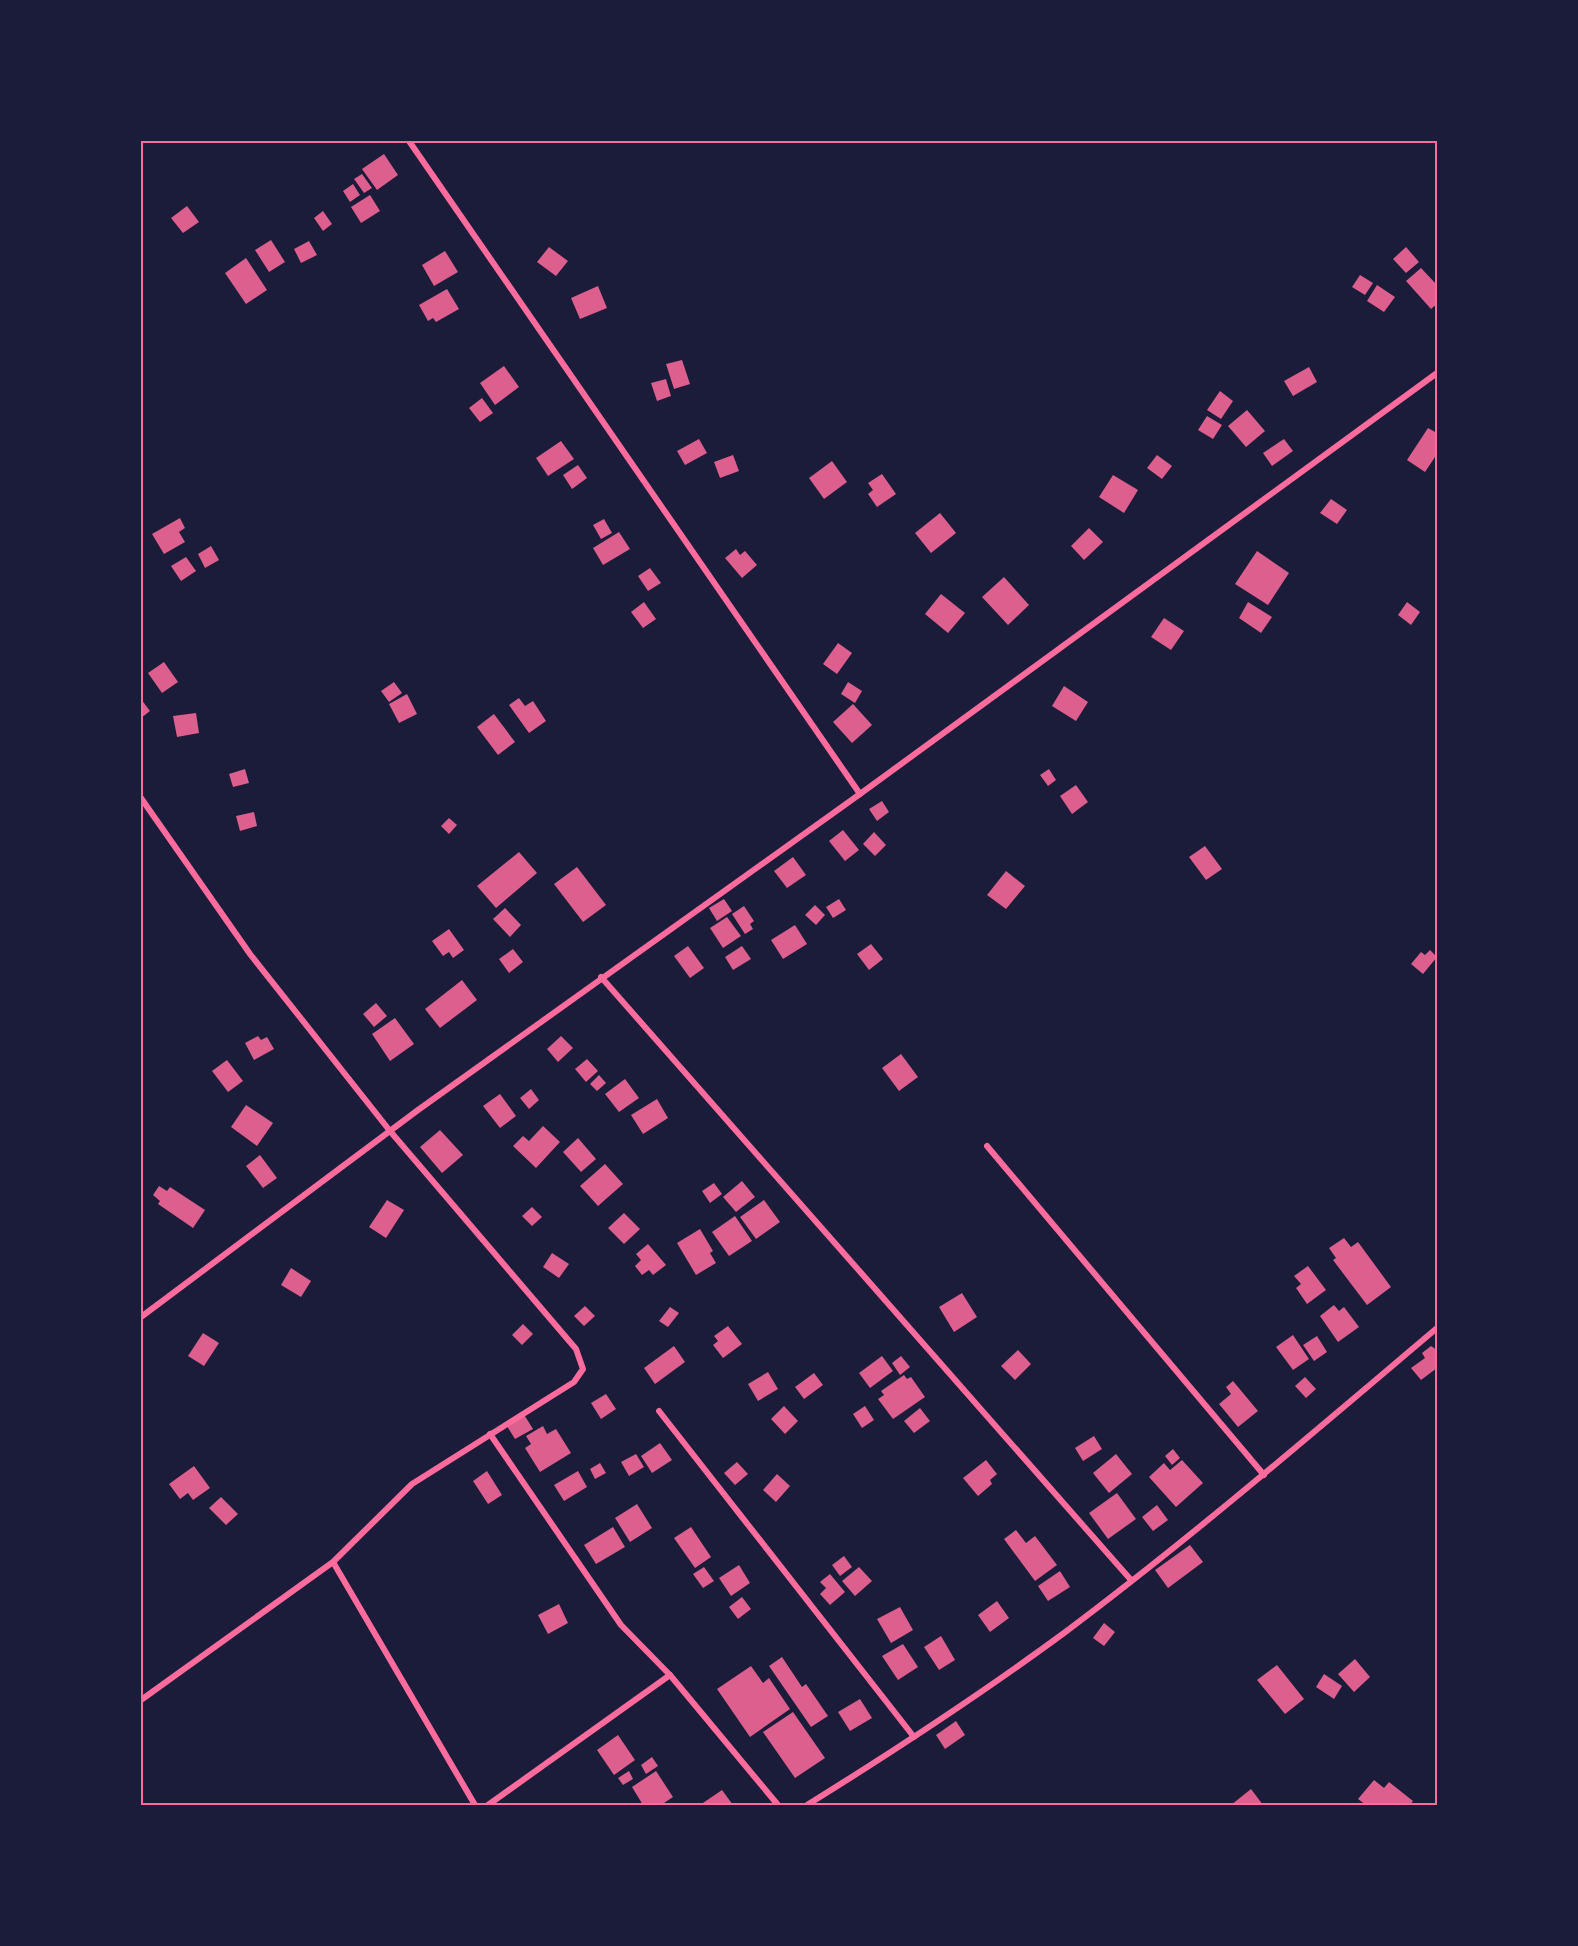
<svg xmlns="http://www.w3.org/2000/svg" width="1578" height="1946" font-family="'Alegreya Sans',sans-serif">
  <rect width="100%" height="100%" fill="#1b1b3a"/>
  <!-- building -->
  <g fill="#dd5f8e">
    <polygon points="384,154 398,175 377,190 362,169"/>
    <polygon points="362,174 372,188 364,193 354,179"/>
    <polygon points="353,184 360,195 350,202 343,191"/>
    <polygon points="370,195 380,211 361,223 351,207"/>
    <polygon points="187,206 199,222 183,233 171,218"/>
    <polygon points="323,211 332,224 323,231 314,218"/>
    <polygon points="271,240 285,262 269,272 255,250"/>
    <polygon points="309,241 317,255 301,263 294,249"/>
    <polygon points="549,247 568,261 556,276 537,262"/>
    <polygon points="1406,247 1419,262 1406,273 1393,259"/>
    <polygon points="445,251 458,272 434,286 422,265"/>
    <polygon points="246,258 267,290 246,304 225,273"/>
    <polygon points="1421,268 1437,285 1437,304 1431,309 1406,281"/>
    <polygon points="1360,275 1373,283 1365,295 1352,287"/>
    <polygon points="1377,285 1395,297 1384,312 1367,301"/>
    <polygon points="598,286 607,308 580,319 571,298"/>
    <polygon points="447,289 459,309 436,322 433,318 428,321 419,305"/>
    <polygon points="682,360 690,384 674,389 666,364"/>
    <polygon points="504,366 519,387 495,405 480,383"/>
    <polygon points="1309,367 1317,382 1293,396 1284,381"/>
    <polygon points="666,379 671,396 657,401 651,383"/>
    <polygon points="1220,391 1233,401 1221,419 1207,410"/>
    <polygon points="482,398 493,413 480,422 469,408"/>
    <polygon points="1247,410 1265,431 1246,447 1228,426"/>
    <polygon points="1207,416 1222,425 1213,439 1198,430"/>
    <polygon points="1428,428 1437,433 1435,446 1437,454 1425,472 1407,460"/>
    <polygon points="699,439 707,453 685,465 677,451"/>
    <polygon points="1284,439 1293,451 1272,466 1263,453"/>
    <polygon points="561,441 574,459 548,476 536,458"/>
    <polygon points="733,455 739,471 720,478 714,462"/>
    <polygon points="1157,455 1172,466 1162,479 1147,468"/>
    <polygon points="832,461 847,482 824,499 809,478"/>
    <polygon points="578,465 587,478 572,489 563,475"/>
    <polygon points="882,474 896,494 877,507 868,494 873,490 868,483"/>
    <polygon points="1113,475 1138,490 1124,513 1099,497"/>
    <polygon points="1331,499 1347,510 1337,524 1320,513"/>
    <polygon points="940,513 956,533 931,553 915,533"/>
    <polygon points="180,518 185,528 179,532 185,542 164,554 152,534"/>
    <polygon points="604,519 612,533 601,539 593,525"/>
    <polygon points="1089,528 1103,542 1084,560 1071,546"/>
    <polygon points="619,532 630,549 603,565 593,548"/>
    <polygon points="211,546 219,560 205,568 198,554"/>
    <polygon points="736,549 740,555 745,551 757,565 742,578 725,558"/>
    <polygon points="1257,551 1289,573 1268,605 1235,584"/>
    <polygon points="186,557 196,571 181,581 171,566"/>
    <polygon points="650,568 661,583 648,591 638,576"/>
    <polygon points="1004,577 1029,605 1008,625 982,597"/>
    <polygon points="941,594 965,613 948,633 925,614"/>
    <polygon points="644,602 656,619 643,628 631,612"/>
    <polygon points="1248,602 1272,617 1261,633 1239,618"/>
    <polygon points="1407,602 1420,612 1411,625 1398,615"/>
    <polygon points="1164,618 1184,631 1171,650 1151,637"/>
    <polygon points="838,643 852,653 837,674 823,664"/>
    <polygon points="164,662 178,682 162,693 148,673"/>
    <polygon points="394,682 402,693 389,702 381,691"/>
    <polygon points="848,682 862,691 855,703 841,694"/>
    <polygon points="1064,686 1088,702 1076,721 1052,706"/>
    <polygon points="407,694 417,714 399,723 389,704"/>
    <polygon points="519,698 525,706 533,701 546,721 529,733 509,705"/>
    <polygon points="141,699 150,711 141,718"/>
    <polygon points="853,704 872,725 852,743 833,722"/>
    <polygon points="196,713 199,733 177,737 173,716"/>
    <polygon points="494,714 515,742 498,755 477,727"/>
    <polygon points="245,769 249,783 233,787 229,774"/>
    <polygon points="1049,769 1056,780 1048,786 1040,775"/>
    <polygon points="1076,785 1088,802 1072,814 1060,796"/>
    <polygon points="882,801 889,812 877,821 869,809"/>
    <polygon points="254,812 257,826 240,831 236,816"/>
    <polygon points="449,818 457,825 449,834 441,826"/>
    <polygon points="843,830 859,850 845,861 829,841"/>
    <polygon points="874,832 886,845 875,856 863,844"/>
    <polygon points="1205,846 1222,869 1206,880 1189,857"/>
    <polygon points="519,852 537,873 496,908 477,886"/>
    <polygon points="793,857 806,875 787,888 774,871"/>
    <polygon points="577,867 606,905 583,922 554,884"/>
    <polygon points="1006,871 1025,886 1006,909 987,895"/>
    <polygon points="724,899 732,911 717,921 709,908"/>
    <polygon points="839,899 846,910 833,918 826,907"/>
    <polygon points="815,905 825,915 816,925 805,915"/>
    <polygon points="744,906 754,921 750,924 753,929 745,934 732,914"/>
    <polygon points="505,908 521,925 510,937 493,919"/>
    <polygon points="727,917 741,936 723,948 710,928"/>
    <polygon points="795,925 807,944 783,959 771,940"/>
    <polygon points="449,929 464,950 453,958 449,952 443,956 432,941"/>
    <polygon points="871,944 883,959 869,970 857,954"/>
    <polygon points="688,946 704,968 690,978 674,956"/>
    <polygon points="742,946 751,959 733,970 725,957"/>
    <polygon points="513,949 523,962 509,973 499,959"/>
    <polygon points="1430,950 1437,957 1423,974 1411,964 1421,952 1425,955"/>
    <polygon points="462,980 477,1000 440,1028 425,1009"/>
    <polygon points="376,1003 387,1016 374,1027 363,1014"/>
    <polygon points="395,1018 414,1044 390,1061 372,1034"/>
    <polygon points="258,1036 261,1040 267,1037 274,1049 254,1060 245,1043"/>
    <polygon points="561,1036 573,1048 558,1062 547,1049"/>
    <polygon points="901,1054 918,1077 899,1091 882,1068"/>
    <polygon points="587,1059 598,1071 586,1082 575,1069"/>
    <polygon points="227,1060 243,1081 228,1092 212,1071"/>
    <polygon points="599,1075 606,1083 597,1091 590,1084"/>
    <polygon points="625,1079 639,1098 619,1112 605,1094"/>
    <polygon points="531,1089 539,1100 529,1109 520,1098"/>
    <polygon points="500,1094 516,1116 500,1128 483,1106"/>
    <polygon points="657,1099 668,1118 643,1134 631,1115"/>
    <polygon points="246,1105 273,1123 257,1146 231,1127"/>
    <polygon points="543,1126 560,1142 536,1168 513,1146 523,1136 529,1141"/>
    <polygon points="440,1130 463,1155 442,1173 420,1147"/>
    <polygon points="578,1138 596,1159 581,1172 563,1152"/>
    <polygon points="260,1155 277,1178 263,1188 246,1166"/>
    <polygon points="605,1164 623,1184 598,1206 580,1186"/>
    <polygon points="742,1181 755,1197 736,1212 723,1197"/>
    <polygon points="714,1183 722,1194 710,1203 702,1191"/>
    <polygon points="159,1186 167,1191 170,1187 205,1210 193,1228 158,1204 160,1201 153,1195"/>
    <polygon points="387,1200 404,1210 386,1238 369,1227"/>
    <polygon points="764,1200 780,1222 756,1239 740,1217"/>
    <polygon points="532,1207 542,1217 532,1226 522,1216"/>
    <polygon points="624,1213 640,1229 624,1244 608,1228"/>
    <polygon points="735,1216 752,1241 729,1256 712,1232"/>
    <polygon points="700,1229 713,1251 710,1253 716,1263 696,1275 677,1243"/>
    <polygon points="1344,1238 1351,1247 1358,1242 1391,1287 1367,1305 1333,1260 1336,1258 1329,1248"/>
    <polygon points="648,1244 666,1265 653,1275 649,1270 642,1275 635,1266 641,1260 636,1254"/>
    <polygon points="552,1253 569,1264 559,1278 543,1267"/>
    <polygon points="1308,1266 1326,1290 1307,1304 1296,1288 1301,1284 1294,1276"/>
    <polygon points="291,1268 311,1281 301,1297 281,1285"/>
    <polygon points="962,1293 977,1317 954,1332 939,1307"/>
    <polygon points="1334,1305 1339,1311 1344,1307 1359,1327 1338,1342 1320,1316"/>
    <polygon points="585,1306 595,1316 584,1326 574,1316"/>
    <polygon points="670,1307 679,1313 668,1327 659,1321"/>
    <polygon points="523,1324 533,1334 522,1345 512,1335"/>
    <polygon points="728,1326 742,1344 723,1358 713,1345 718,1341 714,1336"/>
    <polygon points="203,1333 219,1343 204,1366 188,1356"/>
    <polygon points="1293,1335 1309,1359 1293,1370 1276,1347"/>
    <polygon points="1317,1336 1327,1352 1314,1361 1303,1345"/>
    <polygon points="674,1346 685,1362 655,1384 644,1368"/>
    <polygon points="1431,1346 1437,1350 1437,1368 1421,1380 1411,1368 1425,1358 1422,1353"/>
    <polygon points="1018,1350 1031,1364 1015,1380 1001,1366"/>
    <polygon points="882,1356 893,1371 870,1388 859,1373"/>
    <polygon points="901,1356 910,1367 900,1375 892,1363"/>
    <polygon points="768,1372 778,1389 758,1401 748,1384"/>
    <polygon points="814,1373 823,1385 804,1399 795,1387"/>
    <polygon points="904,1375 907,1379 911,1377 925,1397 893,1419 878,1399 884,1395 881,1391"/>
    <polygon points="1305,1377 1316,1389 1306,1398 1295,1386"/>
    <polygon points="1233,1381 1258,1411 1238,1427 1219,1404 1231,1394 1226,1387"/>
    <polygon points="606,1394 616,1409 601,1419 591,1403"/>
    <polygon points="784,1406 798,1421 785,1434 771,1419"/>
    <polygon points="865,1406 874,1420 862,1428 853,1414"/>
    <polygon points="920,1408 930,1421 914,1433 904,1421"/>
    <polygon points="523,1413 533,1429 515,1439 505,1423"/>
    <polygon points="543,1426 547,1434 556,1429 571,1453 540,1472 525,1448 531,1444 526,1436"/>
    <polygon points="1094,1436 1102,1449 1083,1461 1075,1448"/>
    <polygon points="660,1443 672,1460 652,1473 641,1456"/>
    <polygon points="1173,1449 1180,1458 1172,1465 1165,1456"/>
    <polygon points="636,1454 644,1467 629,1476 621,1462"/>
    <polygon points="1116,1454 1132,1474 1109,1493 1093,1473"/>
    <polygon points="986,1460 997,1474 990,1480 992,1484 978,1496 963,1478"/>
    <polygon points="1182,1460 1203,1483 1176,1507 1149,1477 1164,1463 1170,1470"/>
    <polygon points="737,1462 748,1474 735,1485 724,1473"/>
    <polygon points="600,1463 606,1473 595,1479 590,1469"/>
    <polygon points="194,1466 210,1488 193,1500 188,1493 180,1499 169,1484"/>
    <polygon points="487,1471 502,1495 488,1504 473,1481"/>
    <polygon points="578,1471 587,1487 564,1501 554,1485"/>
    <polygon points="777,1474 790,1486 776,1502 763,1490"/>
    <polygon points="1117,1493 1136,1519 1108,1539 1089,1513"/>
    <polygon points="221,1497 238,1514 226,1525 209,1508"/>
    <polygon points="637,1504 652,1528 630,1542 615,1518"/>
    <polygon points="1157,1505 1168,1520 1153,1531 1142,1517"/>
    <polygon points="613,1527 625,1547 596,1564 584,1545"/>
    <polygon points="691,1527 711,1557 695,1568 674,1538"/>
    <polygon points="1016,1530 1026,1543 1035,1536 1057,1565 1035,1581 1004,1539"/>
    <polygon points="1190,1545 1203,1562 1168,1588 1155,1570"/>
    <polygon points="844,1556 852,1567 840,1576 832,1565"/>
    <polygon points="739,1565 750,1583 731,1596 719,1578"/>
    <polygon points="704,1567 714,1581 703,1588 693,1574"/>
    <polygon points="859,1567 872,1581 855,1596 842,1581"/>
    <polygon points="1060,1571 1070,1587 1048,1601 1038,1586"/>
    <polygon points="830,1574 845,1592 830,1605 820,1594 826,1588 820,1582"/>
    <polygon points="742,1597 751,1609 738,1619 729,1607"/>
    <polygon points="997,1601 1009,1618 990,1632 978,1615"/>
    <polygon points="559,1604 568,1623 548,1634 538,1615"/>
    <polygon points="900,1607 913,1630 891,1643 877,1619"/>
    <polygon points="1104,1623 1115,1632 1104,1646 1093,1638"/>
    <polygon points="941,1636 955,1660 939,1670 924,1647"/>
    <polygon points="903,1644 918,1667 898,1680 882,1656"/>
    <polygon points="782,1657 802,1687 806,1684 828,1716 811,1727 769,1666"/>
    <polygon points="1355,1659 1370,1677 1354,1692 1338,1674"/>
    <polygon points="1277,1665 1304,1699 1285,1714 1257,1680"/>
    <polygon points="751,1666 763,1683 769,1678 790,1709 750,1737 717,1689"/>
    <polygon points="1324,1674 1342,1686 1334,1699 1316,1687"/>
    <polygon points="860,1699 872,1718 850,1731 838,1712"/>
    <polygon points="793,1712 825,1758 795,1778 763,1732"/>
    <polygon points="956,1721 965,1735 945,1749 936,1735"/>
    <polygon points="618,1735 635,1760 614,1775 597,1750"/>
    <polygon points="652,1757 658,1766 646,1774 641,1765"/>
    <polygon points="629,1771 633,1779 623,1785 618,1778"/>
    <polygon points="656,1771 673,1797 661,1805 643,1805 632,1787"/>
    <polygon points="1374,1780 1384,1788 1389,1782 1413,1801 1410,1805 1366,1805 1358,1799"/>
    <polygon points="1251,1789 1263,1805 1231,1805"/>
    <polygon points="722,1790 733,1805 700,1805"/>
  </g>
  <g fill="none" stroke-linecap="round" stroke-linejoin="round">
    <!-- minor -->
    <g stroke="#ff6b9d" stroke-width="6">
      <polyline points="409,141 860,794"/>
      <polyline points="141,798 250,954 390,1131 576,1349 583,1369 574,1382 412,1484 333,1562 141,1700"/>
      <polyline points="601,977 1131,1580"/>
      <polyline points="987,1146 1264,1475"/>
      <polyline points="141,1317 418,1110 860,794 1437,373"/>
      <polyline points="659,1411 914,1737"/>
      <polyline points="490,1434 621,1625 670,1675 778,1805"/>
      <polyline points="333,1562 475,1805"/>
      <polyline points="488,1805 670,1675"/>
      <path d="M807,1805C894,1751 981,1694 1064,1633C1192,1537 1314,1432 1437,1328"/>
    </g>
  </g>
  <!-- border -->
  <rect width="1578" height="1946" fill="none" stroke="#1b1b3a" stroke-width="285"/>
  <rect x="142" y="142" width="1294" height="1662" fill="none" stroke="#ff6b9d" stroke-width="2"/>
</svg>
